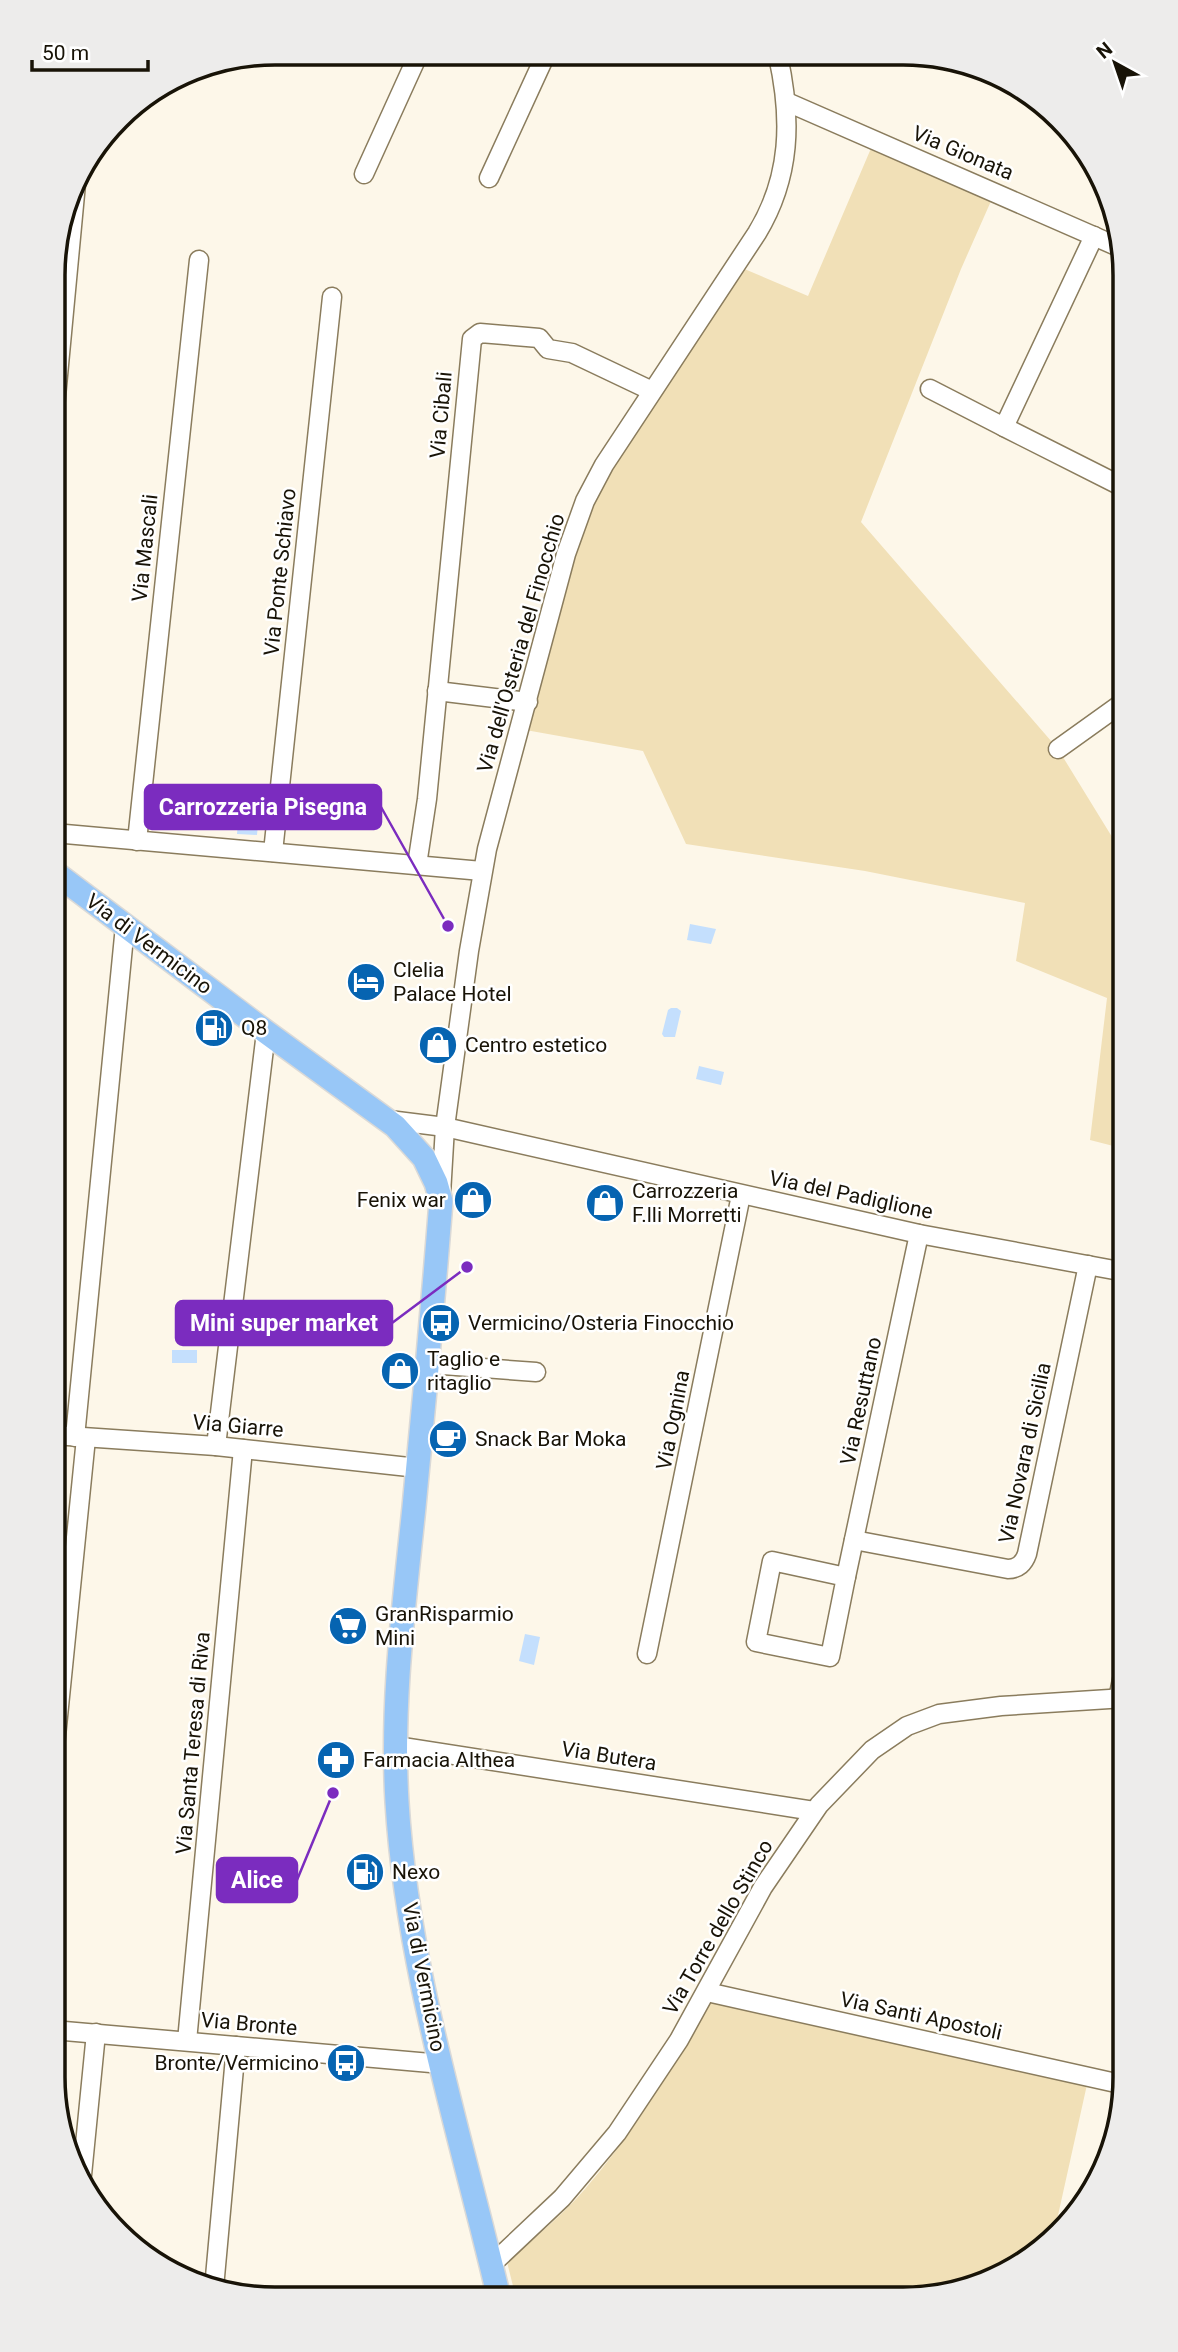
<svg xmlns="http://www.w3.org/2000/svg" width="1178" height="2352" font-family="Roboto,sans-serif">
  <rect width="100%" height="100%" fill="#fdf7e9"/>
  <!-- green -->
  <g fill="#f1e0b7">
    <polygon points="875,139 995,192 961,269 861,522 1058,749 1125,858 1125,1149 1090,1140 1107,998 1016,961 1025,903 865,871 686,844 643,751 520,729 576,523 735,265 808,296"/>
    <path d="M709,1996L1088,2080L1053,2238L1027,2262L975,2288L904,2299L516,2298L507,2262C533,2239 562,2216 585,2189C634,2133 676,2063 709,1996Z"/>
  </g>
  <!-- water -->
  <g fill="#c4dffd">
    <polygon points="238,823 258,824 257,835 237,834"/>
    <polygon points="690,924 716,929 711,944 687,940"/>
    <polygon points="671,1008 677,1008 681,1011 675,1037 664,1037 662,1034 668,1010"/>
    <polygon points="699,1066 724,1072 721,1085 696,1079"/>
    <rect x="172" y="1350" width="25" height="13"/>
    <polygon points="525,1634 540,1637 534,1665 519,1661"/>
  </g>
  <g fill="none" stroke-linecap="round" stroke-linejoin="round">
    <!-- minor casing -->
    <g stroke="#8a7c5d" stroke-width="21">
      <g id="minor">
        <polyline points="787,102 1121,248"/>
        <polyline points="364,174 419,53"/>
        <polyline points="489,178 546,54"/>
        <polyline points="1094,236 1004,427 1125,488"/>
        <polyline points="930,389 1004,427"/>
        <polyline points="54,418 77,173"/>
        <polyline points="437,691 528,702"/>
        <polyline points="1058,749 1125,701"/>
        <polyline points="54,833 482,871"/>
        <polyline points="137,841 199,260"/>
        <polyline points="273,852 332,297"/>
        <polyline points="417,865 427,799 472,339 480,333 539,338 548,349 572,353 652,391"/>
        <polyline points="389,1120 445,1127 919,1234 1125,1272"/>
        <path d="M441,1194L445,1127L469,951L487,849L566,554L585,501L604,465L757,233C791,177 792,119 778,56"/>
        <polyline points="429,1364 536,1372"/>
        <polyline points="53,1435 216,1446 418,1468"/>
        <polyline points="75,1437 125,926"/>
        <polyline points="216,1446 266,1032"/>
        <path d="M854,1540L1008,1569C1018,1569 1024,1563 1027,1554L1088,1265"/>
        <polygon points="772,1561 846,1577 830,1657 756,1642"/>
        <polyline points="846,1577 919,1234"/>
        <polyline points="647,1654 741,1195"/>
        <polyline points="1118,1699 1125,1665"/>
        <polyline points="396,1746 814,1811"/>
        <polyline points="53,1766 86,1438"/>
        <polyline points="707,1992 1125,2085"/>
        <polyline points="53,2030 442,2064"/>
        <polyline points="187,2041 243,1449"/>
        <polyline points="82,2175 96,2033"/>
        <polyline points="491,2265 562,2198 617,2133 679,2040 763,1887 819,1805 872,1750 907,1726 939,1714 1001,1706 1125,1698"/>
        <polyline points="214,2288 236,2046"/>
      </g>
    </g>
    <!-- major casing -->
    <g stroke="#dad9d7" stroke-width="26">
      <path id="major" d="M54,872L266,1032L395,1126L424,1158L436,1183L441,1201C433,1303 424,1405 414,1507C404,1605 391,1703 397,1802C407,1970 461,2135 499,2298"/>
    </g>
    <!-- minor -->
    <use href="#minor" stroke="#fff" stroke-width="18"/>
    <!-- major -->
    <use href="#major" stroke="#98c7f7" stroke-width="23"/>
  </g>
  <!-- icons -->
  <defs>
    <g id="hotel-disc" transform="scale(2.0125)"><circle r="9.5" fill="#0664b1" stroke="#fff"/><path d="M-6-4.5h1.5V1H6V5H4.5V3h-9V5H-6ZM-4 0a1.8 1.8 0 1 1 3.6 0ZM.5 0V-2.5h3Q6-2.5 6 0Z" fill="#fff"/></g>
    <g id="fuel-disc" transform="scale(2.0125)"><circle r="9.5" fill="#0664b1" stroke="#fff"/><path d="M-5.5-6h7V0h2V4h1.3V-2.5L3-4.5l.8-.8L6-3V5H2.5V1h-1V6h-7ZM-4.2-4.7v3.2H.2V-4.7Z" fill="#fff"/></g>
    <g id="shop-disc" transform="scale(2.0125)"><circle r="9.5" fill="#0664b1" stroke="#fff"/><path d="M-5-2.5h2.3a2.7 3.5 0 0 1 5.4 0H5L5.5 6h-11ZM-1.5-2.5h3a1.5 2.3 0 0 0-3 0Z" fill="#fff"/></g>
    <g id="bus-disc" transform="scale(2.0125)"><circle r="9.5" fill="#0664b1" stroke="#fff"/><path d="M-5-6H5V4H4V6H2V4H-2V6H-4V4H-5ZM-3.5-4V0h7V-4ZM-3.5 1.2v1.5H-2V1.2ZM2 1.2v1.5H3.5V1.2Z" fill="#fff"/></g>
    <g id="cafe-disc" transform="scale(2.0125)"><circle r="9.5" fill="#0664b1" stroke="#fff"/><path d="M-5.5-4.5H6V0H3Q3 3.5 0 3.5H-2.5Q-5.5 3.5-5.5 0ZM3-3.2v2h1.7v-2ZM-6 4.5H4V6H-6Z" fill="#fff"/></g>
    <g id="supermarket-disc" transform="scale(2.0125)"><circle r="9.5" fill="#0664b1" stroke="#fff"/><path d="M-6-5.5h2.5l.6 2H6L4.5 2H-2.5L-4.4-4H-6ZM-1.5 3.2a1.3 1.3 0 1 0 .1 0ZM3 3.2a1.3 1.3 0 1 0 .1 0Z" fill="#fff"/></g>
    <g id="pharmacy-disc" transform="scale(2.0125)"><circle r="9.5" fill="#0664b1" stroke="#fff"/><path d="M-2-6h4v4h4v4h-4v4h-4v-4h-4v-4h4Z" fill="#fff"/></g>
  </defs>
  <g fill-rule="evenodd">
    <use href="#hotel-disc" x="366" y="982"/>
    <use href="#fuel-disc" x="214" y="1028"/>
    <use href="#shop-disc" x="438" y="1045"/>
    <use href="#shop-disc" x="473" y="1200"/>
    <use href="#shop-disc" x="605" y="1203"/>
    <use href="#bus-disc" x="441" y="1323"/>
    <use href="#shop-disc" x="400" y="1371"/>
    <use href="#cafe-disc" x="448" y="1439"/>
    <use href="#supermarket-disc" x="348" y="1626"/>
    <use href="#pharmacy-disc" x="336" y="1760"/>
    <use href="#fuel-disc" x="365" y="1872"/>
    <use href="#bus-disc" x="346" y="2063"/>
  </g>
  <g text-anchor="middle" stroke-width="5" stroke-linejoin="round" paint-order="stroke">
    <!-- street labels -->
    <g font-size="21" fill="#181307" stroke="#fff">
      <text transform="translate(963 153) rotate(23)" y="7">Via Gionata</text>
      <text transform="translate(441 415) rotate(-85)" y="7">Via Cibali</text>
      <text transform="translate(145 548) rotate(-84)" y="7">Via Mascali</text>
      <text transform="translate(280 572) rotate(-84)" y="7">Via Ponte Schiavo</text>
      <text transform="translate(521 643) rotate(-74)" y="7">Via dell'Osteria del Finocchio</text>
      <text transform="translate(149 944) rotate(37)" y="7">Via di Vermicino</text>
      <text transform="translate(851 1195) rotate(12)" y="7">Via del Padiglione</text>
      <text transform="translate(861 1401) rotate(-78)" y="7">Via Resuttano</text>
      <text transform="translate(673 1420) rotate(-79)" y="7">Via Ognina</text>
      <text transform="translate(238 1426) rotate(5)" y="7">Via Giarre</text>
      <text transform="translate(1025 1453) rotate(-78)" y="7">Via Novara di Sicilia</text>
      <text transform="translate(193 1743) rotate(-85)" y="7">Via Santa Teresa di Riva</text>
      <text transform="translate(609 1756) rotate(9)" y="7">Via Butera</text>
      <text transform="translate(718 1927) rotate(-60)" y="7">Via Torre dello Stinco</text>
      <text transform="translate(424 1977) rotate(79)" y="7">Via di Vermicino</text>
      <text transform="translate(921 2016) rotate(12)" y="7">Via Santi Apostoli</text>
      <text transform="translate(249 2024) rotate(5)" y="7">Via Bronte</text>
    </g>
    <!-- poi labels -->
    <g font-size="21" fill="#181307" stroke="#fff" text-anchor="start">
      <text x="393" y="977">Clelia<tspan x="393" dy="24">Palace Hotel</tspan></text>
      <text x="241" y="1035">Q8</text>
      <text x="465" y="1052">Centro estetico</text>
      <text x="632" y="1198">Carrozzeria<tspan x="632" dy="24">F.lli Morretti</tspan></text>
      <text x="446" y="1207" text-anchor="end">Fenix war</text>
      <text x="468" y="1330">Vermicino/Osteria Finocchio</text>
      <text x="427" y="1366">Taglio e<tspan x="427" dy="24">ritaglio</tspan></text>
      <text x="475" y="1446">Snack Bar Moka</text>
      <text x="375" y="1621">GranRisparmio<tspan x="375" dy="24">Mini</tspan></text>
      <text x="363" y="1767">Farmacia Althea</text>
      <text x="392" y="1879">Nexo</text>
      <text x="319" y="2070" text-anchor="end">Bronte/Vermicino</text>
    </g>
  </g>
  <!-- crop -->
  <path d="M0 0H1178V2352H0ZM275 65H903A210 210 0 0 1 1113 275V2077A210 210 0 0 1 903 2287H275A210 210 0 0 1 65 2077V275A210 210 0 0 1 275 65Z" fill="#edeceb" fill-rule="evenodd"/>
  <path fill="none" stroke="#181307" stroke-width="3.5" d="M275 65H903A210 210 0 0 1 1113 275V2077A210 210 0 0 1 903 2287H275A210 210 0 0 1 65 2077V275A210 210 0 0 1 275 65Z"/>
  <!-- callouts -->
  <path fill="none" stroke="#7b2cbf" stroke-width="2.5" d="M448 926L381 807M467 1267L392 1323M333 1793L297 1880"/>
  <g fill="#7b2cbf" stroke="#fff" stroke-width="2.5">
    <circle cx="448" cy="926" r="7"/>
    <circle cx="467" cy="1267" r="7"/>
    <circle cx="333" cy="1793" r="7"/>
  </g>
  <g fill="#7b2cbf" stroke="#7b2cbf" stroke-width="2.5">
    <rect x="145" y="785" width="236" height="44" rx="7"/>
    <rect x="176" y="1301" width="216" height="44" rx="7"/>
    <rect x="217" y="1858" width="80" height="44" rx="7"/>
  </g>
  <g font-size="23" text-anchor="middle" font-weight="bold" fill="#fff">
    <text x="263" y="815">Carrozzeria Pisegna</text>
    <text x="284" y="1331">Mini super market</text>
    <text x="257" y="1888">Alice</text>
  </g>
  <!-- north arrow -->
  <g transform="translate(1115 63) rotate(320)" stroke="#ffffff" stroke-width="5" paint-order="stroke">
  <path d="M0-5L12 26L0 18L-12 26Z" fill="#181307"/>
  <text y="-10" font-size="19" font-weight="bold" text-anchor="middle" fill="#181307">N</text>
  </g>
  <!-- scale -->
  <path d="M32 60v10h116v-10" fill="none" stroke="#181307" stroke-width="3.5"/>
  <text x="42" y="60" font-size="21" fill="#181307" stroke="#ffffff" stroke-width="5" paint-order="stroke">50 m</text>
</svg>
